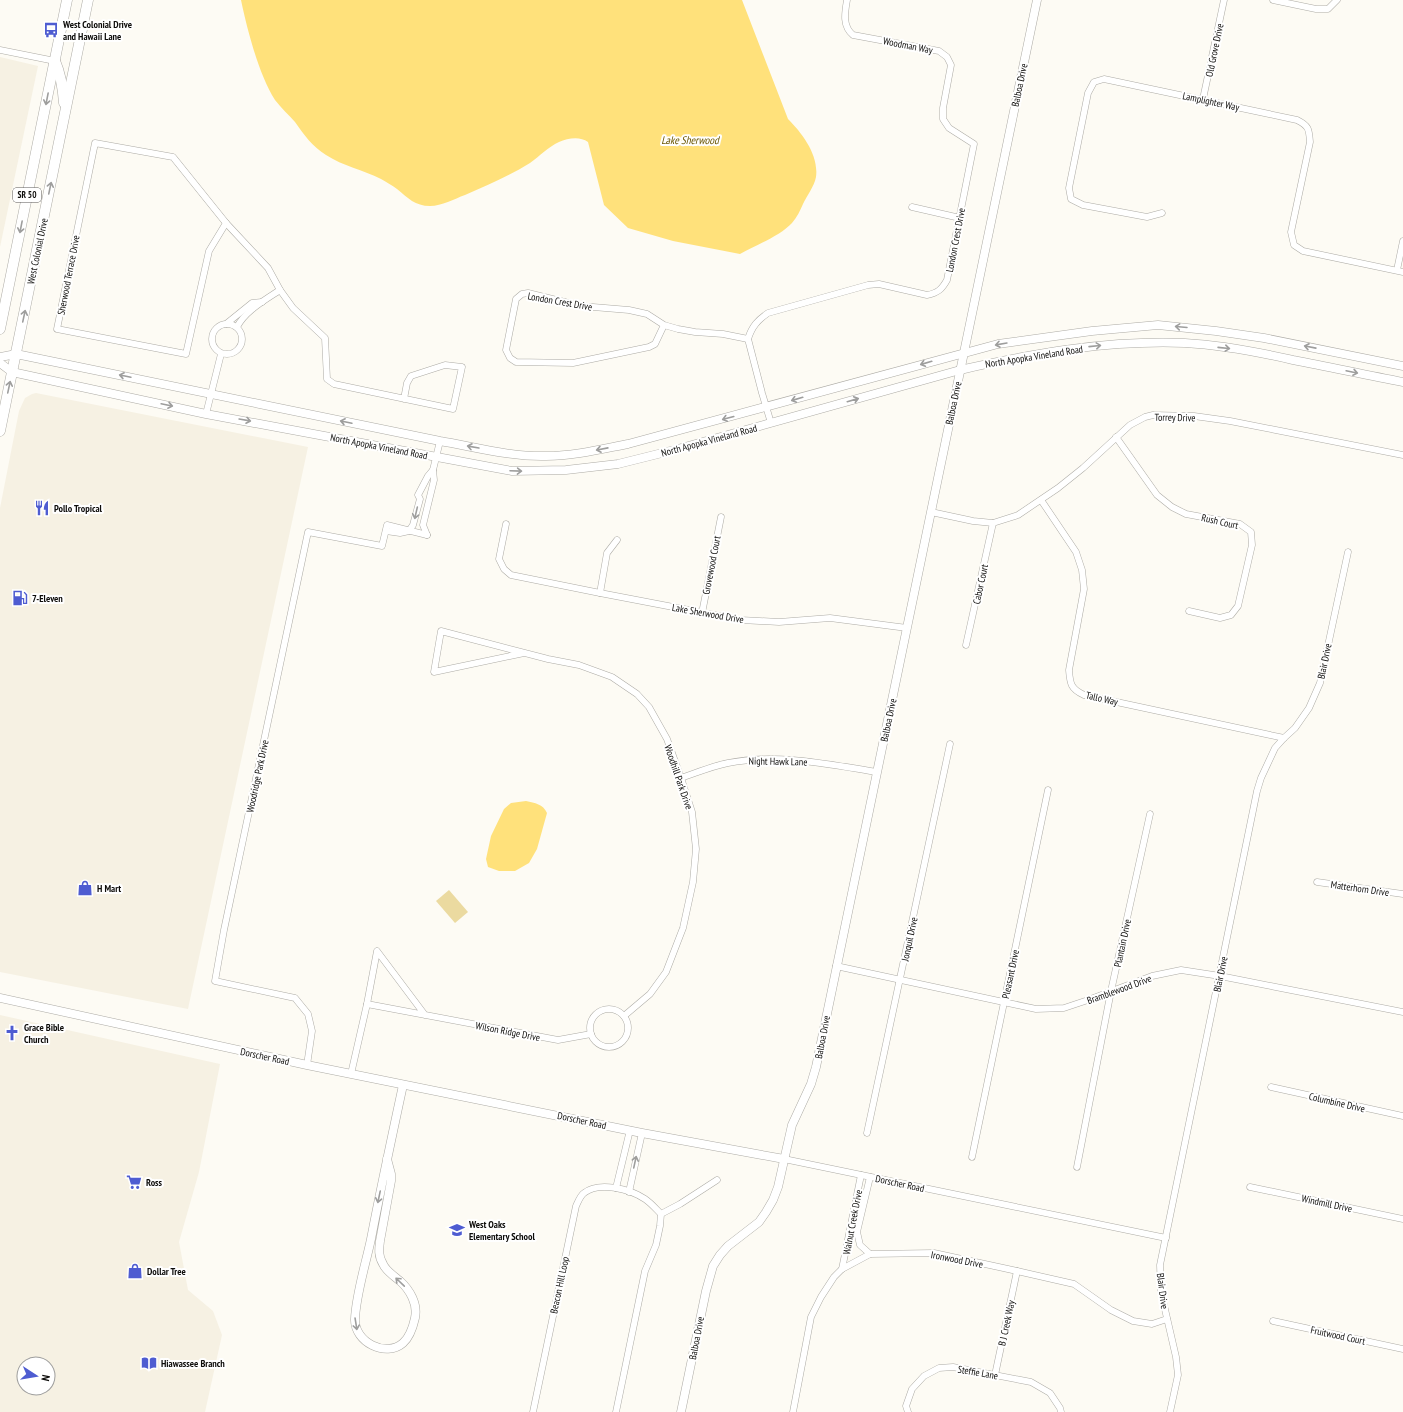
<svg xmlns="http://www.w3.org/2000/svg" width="1403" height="1412" font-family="'PT Sans Narrow',sans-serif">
  <rect width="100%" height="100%" fill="#fdfbf4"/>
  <!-- built -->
  <g fill="#f6f1e3" fill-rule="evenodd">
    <polygon points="0,57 38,66 0,247"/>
    <polygon points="36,393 308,447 188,1009 0,972 0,508 19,411 25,398 32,394"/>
    <path d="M0,1015L220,1064L199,1172L179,1242L188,1290L213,1311L222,1335L205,1412H0ZM24,1364H48V1388H24Z"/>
  </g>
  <!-- green -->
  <polygon fill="#ebdaa0" points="449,890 468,912 455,923 436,901"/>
  <!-- water -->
  <g fill="#ffe17b">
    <path d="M241,0H742L788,119C802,133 819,155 816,177C814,187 807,195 803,204C800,211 797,217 792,223C780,236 756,245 740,254L673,241L628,228L604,205L588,142C580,136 568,138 559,142C548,147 540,156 530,163C509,176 487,185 465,195C454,199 442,206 430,206C415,206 408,198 397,189C392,185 386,182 381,179C363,170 343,166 326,155C313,147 304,135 295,122C289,115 281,108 275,100C259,75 247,29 241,0Z"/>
    <path d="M526,801C535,803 543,804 547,813L537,849L529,863L515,871H499L488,867L486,859L491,836L504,809L511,803Z"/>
  </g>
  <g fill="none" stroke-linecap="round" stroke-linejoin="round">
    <!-- minor casing -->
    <g stroke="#adaba5" stroke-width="7">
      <g id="minor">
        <polyline points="1273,0 1316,9 1328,9 1337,0"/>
        <polyline points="0,50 55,61"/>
        <polyline points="1203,99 1224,0"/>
        <polygon points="95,143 173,157 226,223 209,251 186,354 57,329"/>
        <polyline points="912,207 960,218"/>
        <path d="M1162,213L1147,217L1083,205L1071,199L1069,188L1088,93L1094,82L1104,79L1297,120C1309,126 1309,129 1310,142L1291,232L1294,245L1303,251L1403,272"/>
        <polyline points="226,223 268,268 280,290 293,308 325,338 327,379 334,384 453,409 462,367 445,365 411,376 407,383 404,399"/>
        <polyline points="1397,270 1403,241"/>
        <circle cx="227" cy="339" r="15"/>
        <polyline points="226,324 252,303 262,302"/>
        <polyline points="664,325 655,344 649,347 573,363 516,362 510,358 506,350 516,299 522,294 528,293 581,306 629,310 647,314 664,325 678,329 695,332 723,334 748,339"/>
        <path d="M237,327C245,311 265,300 280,290"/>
        <polyline points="206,414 221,354"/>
        <path d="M771,423L762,393L748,339C752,326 758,320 768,313L868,285L879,284L927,295C938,293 942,289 947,280L974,144L949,128L943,119V108L951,65L947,57L939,51L853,35C842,26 845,12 847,0"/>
        <polyline points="1116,437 1157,495 1172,507 1186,514 1240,524 1251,532 1252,545 1238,606 1231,615 1220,618 1189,611"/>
        <path d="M1041,500L1076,552L1082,570L1084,589L1069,670C1070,684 1071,689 1084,695L1284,738"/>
        <polyline points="931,512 973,521 993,523 1018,515 1058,488 1083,468 1130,425 1145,417 1153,415 1194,416 1230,421 1403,455"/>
        <polyline points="506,524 499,559 504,569 511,575 600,593 741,620 779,622 830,618 907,628"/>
        <polyline points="386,531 400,533 409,531 413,525 420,499 418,495 428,476 433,470"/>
        <polyline points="427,535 423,525 434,480 433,470 440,441"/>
        <polyline points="600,593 607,553 617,540"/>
        <polyline points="702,613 721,517"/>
        <polyline points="966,645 993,523"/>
        <polyline points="524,653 434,672 441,631 548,659 579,665 612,677 637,694 649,707 667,739 681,778 692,812 696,849 693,882 683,928 666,972 650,994 624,1016"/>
        <path d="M681,778C696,773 712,766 728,763C778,753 827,764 877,772"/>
        <polyline points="1317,882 1403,894"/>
        <polyline points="836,966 1036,1009 1064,1008 1088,1000 1152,976 1181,970 1220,976 1403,1012"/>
        <circle cx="609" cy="1028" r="19"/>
        <polyline points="425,1015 377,951 367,1004 558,1040 591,1034"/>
        <polyline points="307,1065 312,1031 308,1014 295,998 215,981 224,930 308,532 382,546 387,525 427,535"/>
        <polyline points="351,1074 367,1004"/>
        <polyline points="1271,1087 1403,1116"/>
        <polyline points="867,1133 950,744"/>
        <polyline points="972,1157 1048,790"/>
        <polyline points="784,1159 1166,1238"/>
        <polyline points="1077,1167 1111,991 1150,814"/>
        <polyline points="1250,1187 1403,1219"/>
        <polyline points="616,1188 630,1130"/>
        <polyline points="629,1192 642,1133"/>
        <polyline points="661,1214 680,1204 717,1180"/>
        <polyline points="870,1254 860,1245 857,1232 870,1177"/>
        <polyline points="842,1269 861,1175"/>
        <polyline points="1273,1321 1403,1349"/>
        <polyline points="995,1375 1017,1271"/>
        <path d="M533,1412L576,1206C578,1202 580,1196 584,1193C599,1181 630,1189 645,1199C651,1203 656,1209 661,1214L660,1226L656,1245L645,1271L616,1412"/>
        <polyline points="793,1412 811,1317 821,1297 834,1277 842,1269 870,1254 934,1253 1017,1271 1074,1284 1111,1310 1133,1321 1152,1324 1167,1319"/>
        <polyline points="908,1412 906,1406 912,1389 924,1376 939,1368 953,1367 1031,1382 1050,1393 1060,1408 1061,1412"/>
        <polyline points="1170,1412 1178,1375 1176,1357 1161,1292 1160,1265 1257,791 1261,778 1275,748 1284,738 1295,728 1309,708 1320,683 1348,552"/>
      </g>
    </g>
    <!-- tertiary casing -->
    <g stroke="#adaba5" stroke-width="9">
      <g id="tertiary">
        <path d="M0,357L16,354L440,441C475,447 511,457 546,456C574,456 602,449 628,444L998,344L1092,331L1158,325L1216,331L1264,338L1403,366"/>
        <path d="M0,363L12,372L206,414L512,471L566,470L618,464L674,450L960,370C1034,353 1109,340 1185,343C1221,345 1258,352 1293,360C1330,367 1366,375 1403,382"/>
        <polyline points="0,998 307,1065 642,1133 784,1159"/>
        <path d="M387,1159L391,1174V1181L380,1241C379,1249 378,1256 383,1264C386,1271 394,1276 400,1281C410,1290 418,1304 415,1318C413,1327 410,1337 403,1343C386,1358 354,1342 355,1319C356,1294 366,1263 371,1239C381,1187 392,1136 403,1085"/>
        <polyline points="681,1412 706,1291 713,1266 720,1255 728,1246 759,1222 766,1212 773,1200 778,1187 792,1125 811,1084 816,1067 1037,0"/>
      </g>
    </g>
    <!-- trunk casing -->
    <g stroke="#adaba5" stroke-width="11">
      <g id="trunk">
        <path d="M55,61C61,75 63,88 64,103"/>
        <polyline points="0,329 67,0"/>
        <polyline points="0,431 88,0"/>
      </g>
    </g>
    <!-- minor -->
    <use href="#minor" stroke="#fff" stroke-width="6"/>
    <!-- tertiary -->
    <use href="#tertiary" stroke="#fff" stroke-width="8"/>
    <!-- trunk -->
    <use href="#trunk" stroke="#fff" stroke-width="10"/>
  </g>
  <!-- one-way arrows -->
  <defs><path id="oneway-shaft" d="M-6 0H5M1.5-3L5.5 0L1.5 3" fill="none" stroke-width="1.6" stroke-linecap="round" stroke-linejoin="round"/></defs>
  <g stroke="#9e9e9d">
    <use href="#oneway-shaft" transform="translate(47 99) rotate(101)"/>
    <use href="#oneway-shaft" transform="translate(50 188) rotate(-78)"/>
    <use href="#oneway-shaft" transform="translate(21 227) rotate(101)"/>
    <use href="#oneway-shaft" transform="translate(24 316) rotate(-78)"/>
    <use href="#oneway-shaft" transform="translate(1181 327) rotate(-175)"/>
    <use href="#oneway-shaft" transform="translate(1001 344) rotate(170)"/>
    <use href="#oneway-shaft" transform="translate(1095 346) rotate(-6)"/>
    <use href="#oneway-shaft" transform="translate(1310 347) rotate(-169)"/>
    <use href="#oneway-shaft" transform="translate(1224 348) rotate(6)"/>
    <use href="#oneway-shaft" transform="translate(926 363) rotate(164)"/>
    <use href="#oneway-shaft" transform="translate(1352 372) rotate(12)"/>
    <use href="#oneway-shaft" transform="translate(125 376) rotate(-168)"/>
    <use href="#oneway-shaft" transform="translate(9 387) rotate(-78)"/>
    <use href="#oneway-shaft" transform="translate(797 399) rotate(164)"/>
    <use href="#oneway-shaft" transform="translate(853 400) rotate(-16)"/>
    <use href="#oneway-shaft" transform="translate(167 405) rotate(12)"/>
    <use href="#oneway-shaft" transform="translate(728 418) rotate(165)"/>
    <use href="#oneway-shaft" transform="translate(245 420) rotate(10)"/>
    <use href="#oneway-shaft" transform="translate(346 422) rotate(-168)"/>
    <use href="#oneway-shaft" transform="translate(473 447) rotate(-170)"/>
    <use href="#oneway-shaft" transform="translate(602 449) rotate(169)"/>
    <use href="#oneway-shaft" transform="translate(516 471) rotate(2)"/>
    <use href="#oneway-shaft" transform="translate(416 513) rotate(103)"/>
    <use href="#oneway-shaft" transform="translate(635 1162) rotate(-78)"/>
    <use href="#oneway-shaft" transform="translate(379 1197) rotate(102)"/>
    <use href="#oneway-shaft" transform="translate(400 1282) rotate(-136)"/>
    <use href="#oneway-shaft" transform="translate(356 1324) rotate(81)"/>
  </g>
  <!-- icons -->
  <defs>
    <g id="bus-bare" transform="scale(1.2)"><path d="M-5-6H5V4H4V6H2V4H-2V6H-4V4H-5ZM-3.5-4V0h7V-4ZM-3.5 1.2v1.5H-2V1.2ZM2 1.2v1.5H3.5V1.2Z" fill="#4e5cd1" stroke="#fff" stroke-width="2.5" paint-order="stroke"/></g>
    <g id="restaurant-bare" transform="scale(1.2)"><path d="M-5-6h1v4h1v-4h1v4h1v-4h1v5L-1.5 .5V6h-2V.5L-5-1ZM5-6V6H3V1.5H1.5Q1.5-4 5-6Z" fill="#4e5cd1" stroke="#fff" stroke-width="2.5" paint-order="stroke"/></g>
    <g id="fuel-bare" transform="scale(1.2)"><path d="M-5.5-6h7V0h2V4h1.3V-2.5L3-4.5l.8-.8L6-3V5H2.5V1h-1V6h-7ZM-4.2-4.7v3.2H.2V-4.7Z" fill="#4e5cd1" stroke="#fff" stroke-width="2.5" paint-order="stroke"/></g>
    <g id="shop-bare" transform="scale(1.2)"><path d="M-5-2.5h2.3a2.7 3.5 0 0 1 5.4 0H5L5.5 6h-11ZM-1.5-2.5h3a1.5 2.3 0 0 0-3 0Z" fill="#4e5cd1" stroke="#fff" stroke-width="2.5" paint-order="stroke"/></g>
    <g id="church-bare" transform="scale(1.2)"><path d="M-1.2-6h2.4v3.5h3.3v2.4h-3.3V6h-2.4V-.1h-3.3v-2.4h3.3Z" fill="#4e5cd1" stroke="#fff" stroke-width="2.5" paint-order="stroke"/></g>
    <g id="supermarket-bare" transform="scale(1.2)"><path d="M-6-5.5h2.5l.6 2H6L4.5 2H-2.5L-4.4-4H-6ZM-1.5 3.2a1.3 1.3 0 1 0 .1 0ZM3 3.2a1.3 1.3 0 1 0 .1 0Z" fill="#4e5cd1" stroke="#fff" stroke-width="2.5" paint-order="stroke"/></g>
    <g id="school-bare" transform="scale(1.2)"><path d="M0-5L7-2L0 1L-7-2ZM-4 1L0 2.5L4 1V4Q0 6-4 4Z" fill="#4e5cd1" stroke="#fff" stroke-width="2.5" paint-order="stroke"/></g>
    <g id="library-bare" transform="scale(1.2)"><path d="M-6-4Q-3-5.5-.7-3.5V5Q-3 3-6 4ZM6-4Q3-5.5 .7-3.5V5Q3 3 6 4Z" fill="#4e5cd1" stroke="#fff" stroke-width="2.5" paint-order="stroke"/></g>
  </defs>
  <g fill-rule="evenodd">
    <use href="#bus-bare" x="51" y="30"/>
    <use href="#restaurant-bare" x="42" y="508"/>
    <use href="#fuel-bare" x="20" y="598"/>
    <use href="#shop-bare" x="85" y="888"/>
    <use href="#church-bare" x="12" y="1033"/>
    <use href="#supermarket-bare" x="134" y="1182"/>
    <use href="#school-bare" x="457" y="1230"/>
    <use href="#shop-bare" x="135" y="1271"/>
    <use href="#library-bare" x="149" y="1363"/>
  </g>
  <g text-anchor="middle" stroke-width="4" stroke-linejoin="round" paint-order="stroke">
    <!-- shield labels -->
    <rect fill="#fff" stroke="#565554" stroke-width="1" x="13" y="188" width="28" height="14" rx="3"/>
    <g font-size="9" font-weight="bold" fill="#0d0c0a">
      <text x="27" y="198">SR 50</text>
    </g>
    <!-- poi labels -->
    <g font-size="10" font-weight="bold" fill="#0d0c0a" stroke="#fff" text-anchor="start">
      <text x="63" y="28">West Colonial Drive<tspan x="63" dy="12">and Hawaii Lane</tspan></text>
      <text x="54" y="512">Pollo Tropical</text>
      <text x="32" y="602">7-Eleven</text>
      <text x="97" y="892">H Mart</text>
      <text x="24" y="1031">Grace Bible<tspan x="24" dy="12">Church</tspan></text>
      <text x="146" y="1186">Ross</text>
      <text x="469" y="1228">West Oaks<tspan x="469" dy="12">Elementary School</tspan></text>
      <text x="147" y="1275">Dollar Tree</text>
      <text x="161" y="1367">Hiawassee Branch</text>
    </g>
    <!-- street labels -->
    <g font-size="10" fill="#0d0c0a" stroke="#fff">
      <text transform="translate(908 45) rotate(11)" y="4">Woodman Way</text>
      <text transform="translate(1214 50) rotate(-78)" y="4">Old Grove Drive</text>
      <text transform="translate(1019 85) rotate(-78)" y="4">Balboa Drive</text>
      <text transform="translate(1211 101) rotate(12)" y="4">Lamplighter Way</text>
      <text transform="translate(955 240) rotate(-79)" y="4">London Crest Drive</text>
      <text transform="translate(37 251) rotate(-78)" y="4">West Colonial Drive</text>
      <text transform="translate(68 275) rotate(-79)" y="4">Sherwood Terrace Drive</text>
      <text transform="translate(560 301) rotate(10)" y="4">London Crest Drive</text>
      <text transform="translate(1034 356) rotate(-9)" y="4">North Apopka Vineland Road</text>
      <text transform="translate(953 403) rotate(-78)" y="4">Balboa Drive</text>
      <text transform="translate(1175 417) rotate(1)" y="4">Torrey Drive</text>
      <text transform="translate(709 440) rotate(-15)" y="4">North Apopka Vineland Road</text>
      <text transform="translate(379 446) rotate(11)" y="4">North Apopka Vineland Road</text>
      <text transform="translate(1220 521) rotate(13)" y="4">Rush Court</text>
      <text transform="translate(711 565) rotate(-79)" y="4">Grovewood Court</text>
      <text transform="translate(980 584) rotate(-78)" y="4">Cabor Court</text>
      <text transform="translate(708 613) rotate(10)" y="4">Lake Sherwood Drive</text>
      <text transform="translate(1324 661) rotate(-78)" y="4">Blair Drive</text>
      <text transform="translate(1102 698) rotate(13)" y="4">Tallo Way</text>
      <text transform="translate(888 720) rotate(-78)" y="4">Balboa Drive</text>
      <text transform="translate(778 761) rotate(1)" y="4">Night Hawk Lane</text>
      <text transform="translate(257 776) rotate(-78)" y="4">Woodridge Park Drive</text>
      <text transform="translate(679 777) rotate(71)" y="4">Woodhill Park Drive</text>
      <text transform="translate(1360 888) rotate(8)" y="4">Matterhorn Drive</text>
      <text transform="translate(909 939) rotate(-78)" y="4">Jonquil Drive</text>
      <text transform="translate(1122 943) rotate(-78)" y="4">Plantain Drive</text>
      <text transform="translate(1010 974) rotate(-78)" y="4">Pleasant Drive</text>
      <text transform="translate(1220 974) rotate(-78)" y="4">Blair Drive</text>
      <text transform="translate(1119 989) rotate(-20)" y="4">Bramblewood Drive</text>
      <text transform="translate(508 1031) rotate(11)" y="4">Wilson Ridge Drive</text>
      <text transform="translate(822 1037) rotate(-79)" y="4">Balboa Drive</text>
      <text transform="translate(265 1056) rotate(12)" y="4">Dorscher Road</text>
      <text transform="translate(1337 1102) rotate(13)" y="4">Columbine Drive</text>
      <text transform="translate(582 1120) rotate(12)" y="4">Dorscher Road</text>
      <text transform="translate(900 1183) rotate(12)" y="4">Dorscher Road</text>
      <text transform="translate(1327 1203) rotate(12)" y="4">Windmill Drive</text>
      <text transform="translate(852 1222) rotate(-79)" y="4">Walnut Creek Drive</text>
      <text transform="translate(957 1259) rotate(11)" y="4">Ironwood Drive</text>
      <text transform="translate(559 1285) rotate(-78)" y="4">Beacon Hill Loop</text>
      <text transform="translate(1163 1291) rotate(83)" y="4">Blair Drive</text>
      <text transform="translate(1006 1323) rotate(-78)" y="4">B J Creek Way</text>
      <text transform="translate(1338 1335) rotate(12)" y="4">Fruitwood Court</text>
      <text transform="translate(696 1338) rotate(-79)" y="4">Balboa Drive</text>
      <text transform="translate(978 1372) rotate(10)" y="4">Steffie Lane</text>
    </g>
    <!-- water labels -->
    <g font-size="11" font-style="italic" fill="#685400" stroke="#fff">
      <text x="690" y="144">Lake Sherwood</text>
    </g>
  </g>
  <!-- north arrow -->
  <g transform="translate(36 1376) rotate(102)"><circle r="19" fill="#ffffff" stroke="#9e9e9d"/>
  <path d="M0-3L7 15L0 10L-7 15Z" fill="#4e5cd1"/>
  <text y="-6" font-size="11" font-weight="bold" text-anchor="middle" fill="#0d0c0a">N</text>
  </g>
</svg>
